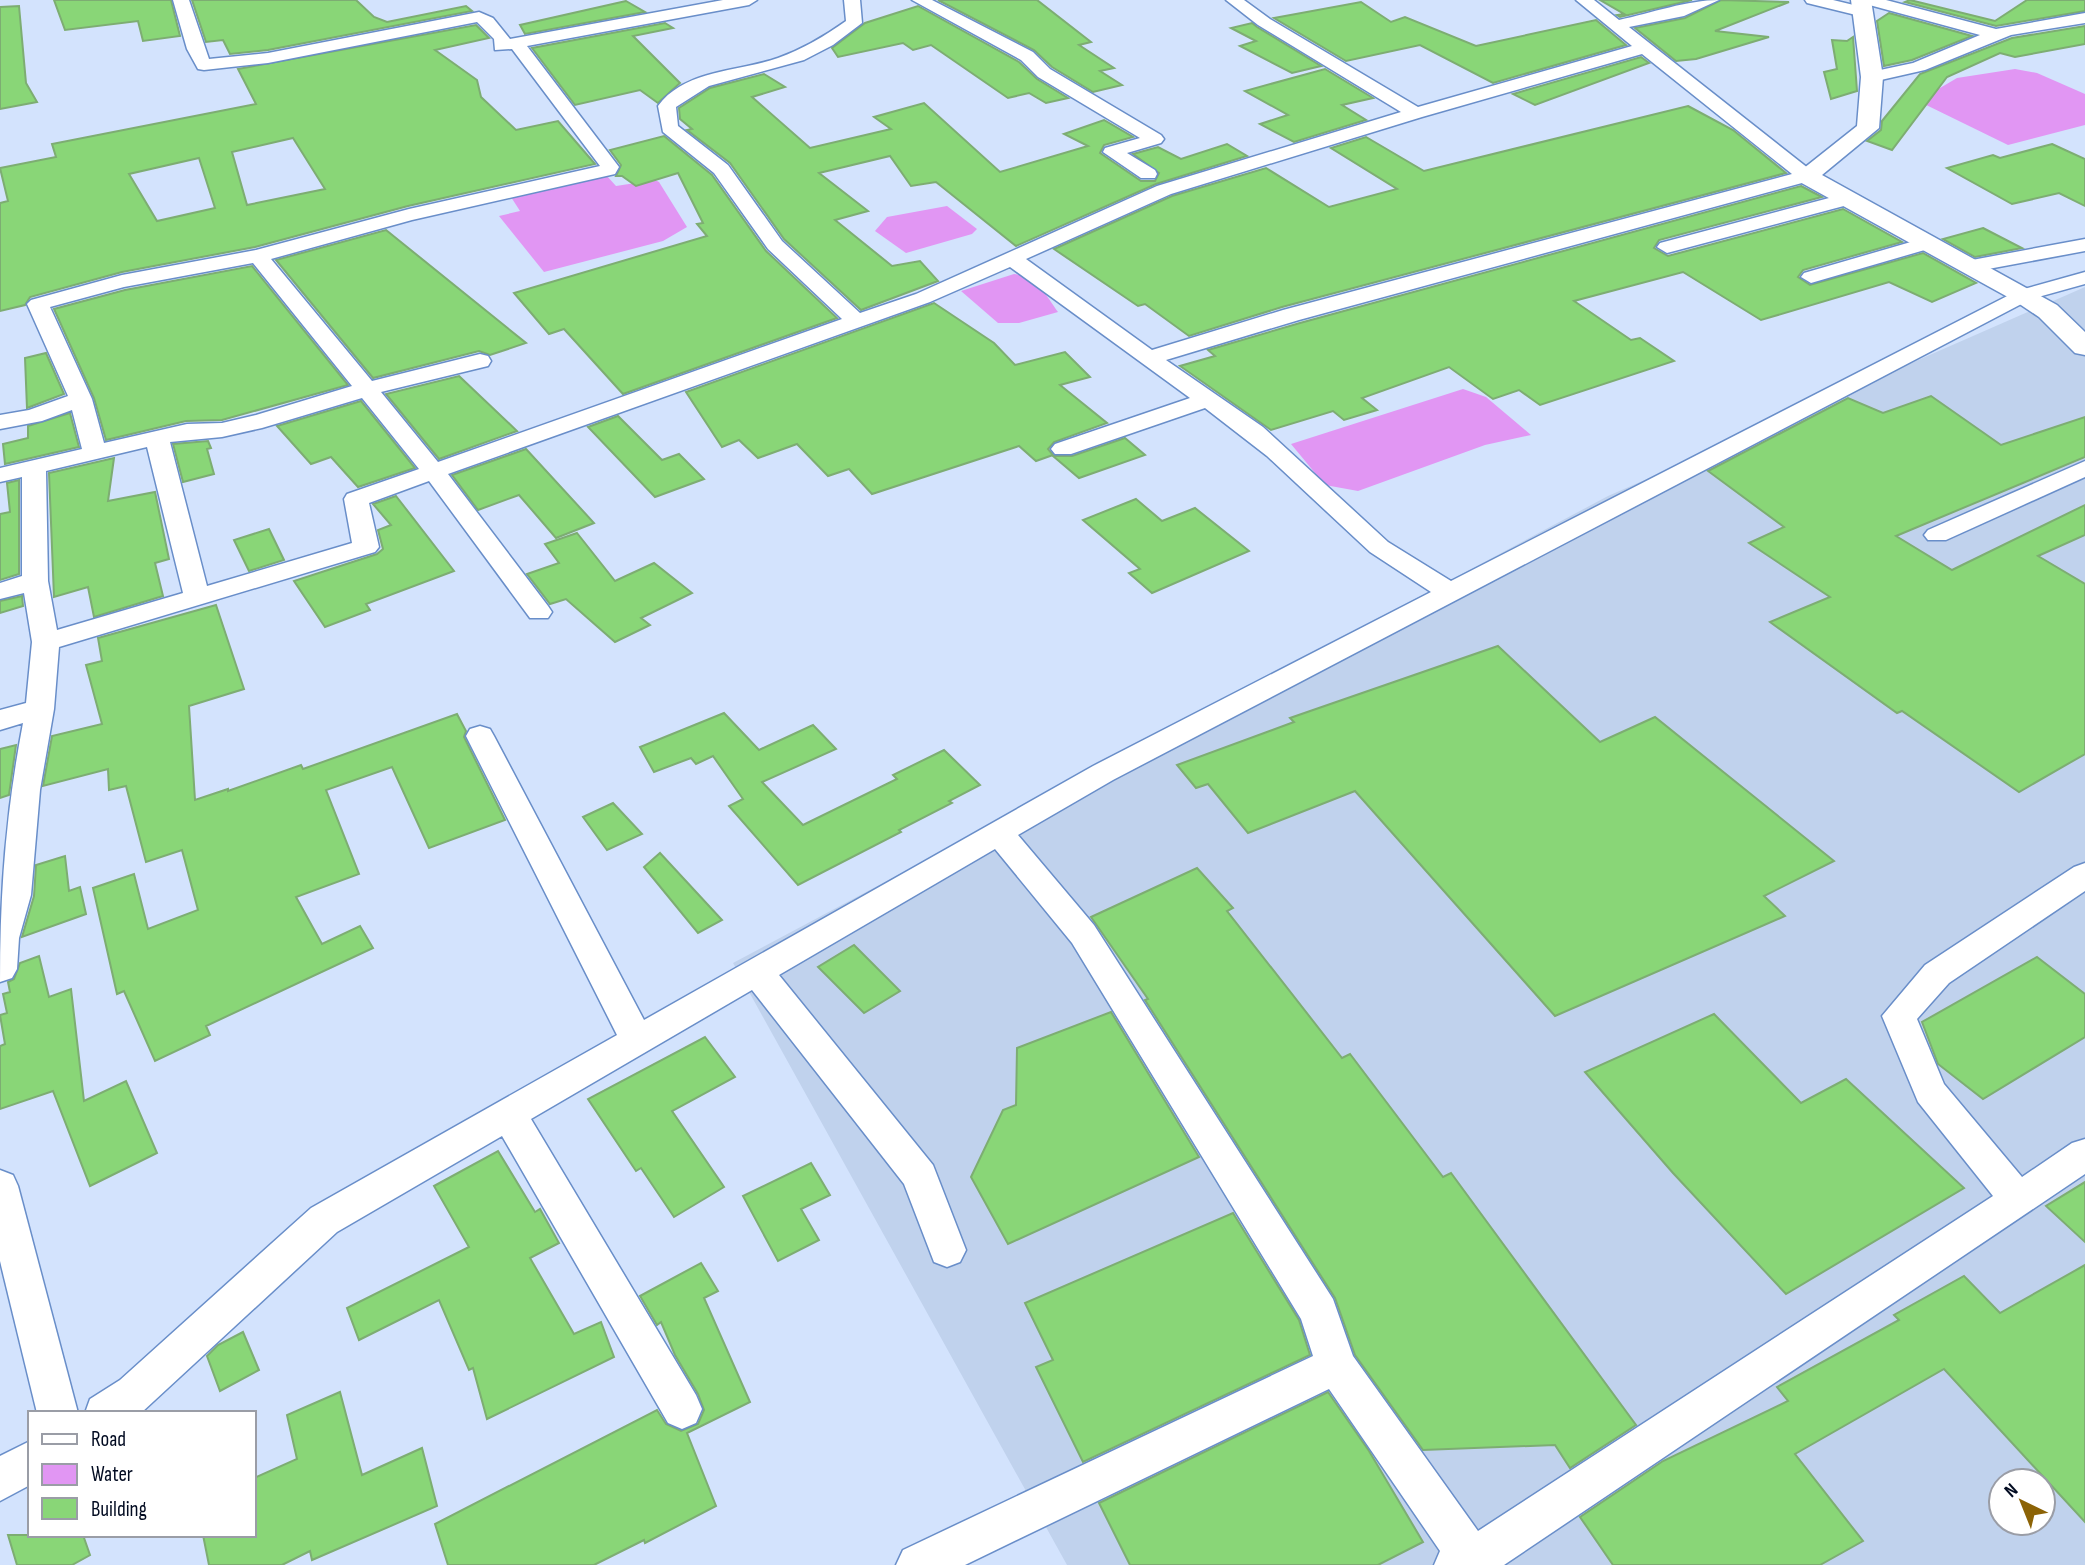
<svg xmlns="http://www.w3.org/2000/svg" width="2085" height="1565" font-family="'Sofia Sans Condensed',sans-serif">
  <rect width="100%" height="100%" fill="#d3e3fd"/>
  <!-- built -->
  <path fill="#c0d2ed" fill-rule="evenodd" d="M2085,287V1565H1067L733,963L1608,496ZM2001,1481H2043V1523H2001Z"/>
  <!-- water -->
  <g fill="#e196f3">
    <polygon points="2015,69 2037,73 2085,94 2085,125 2008,145 1918,101 1957,78"/>
    <polygon points="606,175 616,186 655,180 659,182 687,227 663,241 544,272 499,216 520,211 511,197"/>
    <polygon points="947,206 977,229 972,234 906,253 875,231 887,217"/>
    <path d="M1014,274C1036,276 1046,295 1058,312L1019,323H998L961,291Z"/>
    <polygon points="1463,389 1486,397 1531,435 1485,445 1358,491 1325,485 1291,444"/>
  </g>
  <!-- building -->
  <g fill="#89d677" stroke="#7dad72" stroke-width="2" fill-rule="evenodd">
    <polygon points="54,0 171,0 180,36 143,41 138,21 65,30"/>
    <polygon points="192,0 356,0 374,17 387,22 466,6 472,11 268,50 230,54 223,40 206,42"/>
    <polygon points="938,0 1037,0 1091,42 1079,45 1114,68 1100,71 1122,85 1093,92 1052,67 1034,50"/>
    <polygon points="1600,0 1692,0 1620,17 1617,15 1624,14"/>
    <polygon points="1721,0 1789,2 1715,31 1769,37 1696,59 1676,61 1635,28 1685,18"/>
    <polygon points="1910,0 1995,21 2027,0 2085,0 2085,11 1996,26 1905,2"/>
    <polygon points="626,1 645,12 525,34 520,25"/>
    <polygon points="1361,2 1391,22 1405,17 1476,46 1596,20 1626,45 1493,83 1420,45 1346,61 1274,18"/>
    <polygon points="19,6 26,83 37,102 0,109 0,7"/>
    <polygon points="918,6 1019,62 1037,79 1068,98 1046,103 1029,93 1008,98 931,45 913,50 903,43 838,57 832,48 865,23"/>
    <polygon points="1889,13 1972,36 1912,60 1884,66 1877,21"/>
    <polygon points="665,23 673,28 633,36 680,83 658,103 640,90 575,105 532,48"/>
    <polygon points="1252,23 1257,27 1321,66 1292,73 1240,46 1256,41 1231,28"/>
    <path d="M476,25L489,38L435,50L477,80L481,97L516,130L558,121L595,164L408,206L255,247L122,272L30,297L25,305L0,311V203L8,201L0,168L56,157L52,144L256,104L238,69ZM293,138L325,189L247,205L232,152ZM199,158L215,208L157,221L129,174Z"/>
    <polygon points="2085,26 2085,44 2015,57 2000,53 1947,77 1892,150 1867,141 1881,130 1882,121 1920,74 2012,38"/>
    <polygon points="1853,37 1857,91 1831,99 1824,72 1837,69 1832,40 1847,41"/>
    <polygon points="1641,57 1649,63 1535,105 1513,94"/>
    <polygon points="1325,69 1373,98 1342,105 1366,120 1294,142 1260,124 1288,115 1245,91"/>
    <polygon points="764,74 785,87 752,97 810,148 891,129 874,117 924,103 1000,172 1088,146 1064,134 1104,120 1133,137 1104,145 1100,153 1141,181 1155,181 1159,173 1133,154 1158,147 1181,159 1227,144 1247,156 1156,184 1016,246 936,182 911,186 890,156 819,173 868,211 835,220 892,266 920,261 938,281 861,310 784,239 730,163 687,130 692,129 680,119 679,108 710,88"/>
    <polygon points="1688,106 1733,130 1786,173 1282,307 1189,336 1145,304 1138,306 1054,249 1172,196 1266,168 1329,207 1397,189 1331,148 1366,137 1424,171"/>
    <polygon points="664,136 712,175 766,251 837,318 623,394 564,329 549,334 514,293 707,236 697,224 703,223 678,173 636,186 622,176 616,176 621,165 610,150"/>
    <polygon points="2052,144 2085,159 2085,206 2059,193 2012,204 1947,168 1993,155 2000,158"/>
    <polygon points="1801,186 1822,197 1659,240 1654,248 1668,256 1843,209 1902,242 1803,270 1798,277 1810,285 1923,253 1976,283 1932,302 1889,282 1761,320 1683,272 1574,301 1631,340 1640,338 1674,361 1540,405 1519,390 1493,399 1449,367 1362,398 1377,410 1344,420 1333,411 1271,430 1180,366 1215,356 1208,350 1300,323"/>
    <polygon points="1983,228 2022,248 1975,257 1943,239"/>
    <polygon points="386,230 526,343 490,355 479,351 373,378 276,260"/>
    <polygon points="252,266 348,385 222,420 186,421 106,440 94,398 54,309 125,290"/>
    <polygon points="934,303 994,343 1015,365 1065,352 1090,377 1060,385 1107,423 1054,442 1048,449 1053,455 1036,461 1019,446 872,494 849,469 828,476 797,444 758,458 739,440 722,447 686,392"/>
    <polygon points="46,353 64,394 27,408 25,358"/>
    <polygon points="459,376 517,431 439,459 386,394"/>
    <polygon points="1931,396 2001,445 2085,417 2085,457 1896,536 1952,570 2085,505 2085,535 2038,556 2085,584 2085,754 2019,792 1902,711 1897,713 1770,622 1830,597 1749,543 1784,527 1708,471 1848,398 1883,413"/>
    <polygon points="361,401 415,468 358,487 331,457 311,464 277,426"/>
    <polygon points="70,413 79,447 5,464 3,444 28,438 28,426"/>
    <polygon points="618,416 662,460 679,454 704,479 655,497 588,427"/>
    <polygon points="1125,438 1145,455 1079,478 1053,456 1072,456"/>
    <polygon points="208,441 211,448 207,449 214,474 183,482 173,444"/>
    <polygon points="526,449 594,523 556,538 519,495 478,510 452,475"/>
    <polygon points="114,458 108,501 155,492 169,559 155,563 163,596 94,617 88,587 54,597 49,473"/>
    <polygon points="19,480 19,574 0,580 0,514 10,512 7,483"/>
    <polygon points="396,496 454,571 366,604 370,610 325,627 294,581 377,554 383,549 378,530 391,525 373,504"/>
    <polygon points="1136,499 1162,521 1195,508 1249,551 1152,593 1129,573 1140,569 1083,520"/>
    <polygon points="269,529 284,560 249,571 234,540"/>
    <polygon points="577,533 615,581 654,563 692,593 641,618 650,625 615,642 566,599 550,604 527,574 559,563 545,544"/>
    <polygon points="22,596 23,606 0,613 0,601"/>
    <polygon points="216,605 244,689 189,706 195,800 228,789 228,791 301,765 303,769 457,714 466,731 464,737 505,820 429,848 392,767 326,790 359,874 296,897 322,944 360,926 373,948 206,1026 210,1035 155,1061 124,991 117,994 93,888 134,874 148,929 198,910 182,850 146,862 126,786 109,790 108,769 43,786 52,736 102,724 86,665 102,661 98,638"/>
    <polygon points="1498,646 1600,742 1655,717 1834,861 1764,896 1785,916 1555,1016 1355,791 1248,833 1208,784 1196,788 1177,765 1294,722 1290,718"/>
    <polygon points="724,713 759,750 813,725 836,749 762,782 803,825 897,779 893,775 944,750 980,785 949,801 952,803 899,830 901,832 798,885 729,806 743,799 713,756 696,764 691,758 654,772 640,747"/>
    <polygon points="16,745 9,795 0,798 0,749"/>
    <polygon points="613,803 642,834 607,850 583,817"/>
    <polygon points="660,853 722,920 698,933 644,867"/>
    <polygon points="65,856 69,891 80,887 86,914 22,937 34,896 36,865"/>
    <polygon points="1197,868 1233,908 1227,911 1342,1058 1350,1054 1443,1177 1451,1173 1636,1425 1570,1468 1555,1445 1423,1450 1355,1355 1335,1298 1145,1000 1148,999 1091,917"/>
    <polygon points="854,945 900,991 864,1013 818,967"/>
    <polygon points="39,956 49,997 71,989 84,1101 126,1081 157,1153 90,1186 53,1091 0,1109 0,1046 5,1044 0,1015 7,1013 3,994 10,992 8,982 14,979 20,963"/>
    <polygon points="2037,957 2085,994 2085,1037 1983,1099 1938,1064 1922,1022"/>
    <polygon points="1111,1012 1199,1157 1008,1244 971,1177 1003,1110 1016,1105 1017,1048"/>
    <polygon points="1714,1014 1801,1103 1846,1079 1964,1188 1786,1294 1673,1173 1585,1072"/>
    <polygon points="705,1037 735,1077 672,1111 724,1187 674,1217 641,1168 636,1171 588,1099"/>
    <polygon points="498,1151 535,1212 540,1209 559,1243 530,1258 574,1334 601,1322 614,1357 487,1419 473,1368 469,1370 439,1300 359,1340 347,1308 469,1247 434,1186"/>
    <polygon points="811,1163 830,1195 801,1209 819,1240 778,1261 743,1196"/>
    <polygon points="2085,1182 2085,1242 2046,1206"/>
    <polygon points="1233,1213 1299,1320 1310,1355 1083,1462 1036,1367 1053,1360 1025,1303"/>
    <polygon points="701,1263 718,1291 704,1298 750,1402 687,1433 716,1506 645,1543 644,1540 594,1565 448,1565 435,1524 657,1410 666,1424 681,1431 698,1424 704,1410 698,1394 675,1355 661,1322 657,1325 640,1296"/>
    <polygon points="2085,1265 2085,1522 1944,1369 1795,1454 1863,1541 1820,1565 1613,1565 1580,1517 1663,1461 1788,1401 1777,1387 1899,1320 1894,1315 1964,1276 2000,1313"/>
    <polygon points="243,1332 259,1370 220,1391 207,1356 218,1345"/>
    <polygon points="340,1392 362,1475 422,1448 437,1506 312,1560 310,1551 282,1565 209,1565 203,1535 254,1535 254,1478 297,1459 287,1415"/>
    <polygon points="1328,1392 1369,1451 1423,1542 1378,1565 1130,1565 1099,1503"/>
    <polygon points="8,1535 83,1535 90,1555 72,1565 17,1565"/>
  </g>
  <g fill="none" stroke-linecap="round" stroke-linejoin="round">
    <!-- minor casing -->
    <g stroke="#698ec9" stroke-width="3">
      <g id="minor">
        <path d="M173,0H189L209,59L268,53L479,12L493,18L510,39L723,0H757L749,5L527,46L619,167L615,174L412,220L271,259L372,381L480,354L488,356L491,361L488,366L381,392L438,462L842,319L768,249L714,173L663,132L658,106C685,69 739,72 778,58C803,49 825,36 846,21L844,0H860L862,23L833,45L804,60L709,86L676,107L678,126L728,165L782,241L860,313L916,294L1157,186L1401,112L1258,25L1226,0H1244L1270,19L1418,107L1632,46L1576,0H1594L1619,20C1651,13 1688,0 1719,0L1684,16L1629,27L1813,172L1815,176L1813,180L1299,320L1166,360L1263,427L1388,542L1451,581L2017,291L2085,272V284L2031,299L1113,780L1018,835L1094,925L1333,1299L1353,1356L1478,1531L1993,1196L1918,1102L1882,1016L1925,965L2074,867L2085,863V891L1949,983L1917,1019L1944,1084L2022,1177L2072,1143L2085,1139V1174L1504,1565H1434L1440,1551L1329,1389L965,1565H896L903,1550L1313,1356L1301,1319L1072,943L995,849L779,975L933,1165L966,1250L960,1262L947,1267L934,1262L904,1184L752,990L531,1119L696,1395L702,1409L696,1423L682,1429L668,1423L502,1136L337,1232L141,1413H85L90,1399L120,1380L311,1208L617,1035L466,736L470,729L480,726L490,729L494,736L644,1020L1093,766L1431,592L1370,552L1267,456L1205,408L1071,454H1055L1051,449L1055,444L1190,398L1010,267L930,302L448,474L548,606L552,612L548,618H530L429,481L369,503L379,547L375,552L59,647L54,709L40,790L31,895L19,938L17,969L12,978L0,982C0,891 6,812 23,723L0,730V710L26,703L32,642L24,593L0,599V583L22,576V477L0,482V468L82,449L72,410L42,421L0,429V415L29,410L68,396L27,304L31,300L122,275L256,250L409,209L600,166L512,49L495,50L494,39L477,22L268,63L204,70L198,69L187,49ZM1642,54L1792,174L1283,310L1152,350L1026,259L1171,194L1422,117ZM253,263L352,386L256,415L222,423L187,424L104,443L92,399L50,307L124,287ZM362,398L419,469L347,494L344,499L352,543L207,586L170,442L222,437L262,428ZM147,447L183,593L57,630L48,581L46,471Z"/>
        <polygon points="912,0 932,0 1033,52 1050,69 1161,135 1164,139 1161,143 1127,153 1155,170 1157,174 1155,178 1141,178 1103,152 1105,148 1140,138 1038,77 1021,60"/>
        <polygon points="1805,0 1833,0 1866,8 1868,11 1860,16 1807,3"/>
        <polygon points="1860,0 1886,0 1996,29 2085,13 2085,23 2011,35 1925,70 1872,82 1866,81 1863,77 1866,73 1913,63 1980,35 1862,3"/>
        <polygon points="1848,193 1855,195 1858,199 1855,203 1667,253 1657,247 1660,243"/>
        <polygon points="1928,237 1935,239 1938,243 1935,247 1811,283 1801,277 1804,273"/>
        <polygon points="2085,239 2085,251 1972,272 1962,266 1972,260"/>
        <polygon points="2085,461 2085,477 1946,540 1928,540 1924,535 1928,530"/>
        <polygon points="0,1170 13,1175 18,1186 78,1413 37,1413 0,1261"/>
        <polygon points="30,1441 30,1485 0,1501 0,1456"/>
      </g>
    </g>
    <!-- tertiary casing -->
    <g stroke="#698ec9" stroke-width="3">
      <polygon id="tertiary" points="1851,0 1871,0 1883,77 1879,128 1822,175 2057,305 2085,332 2085,355 2075,353 2039,317 2015,301 1798,181 1794,176 1857,126 1861,77"/>
    </g>
    <!-- minor -->
    <use href="#minor" fill="#fff" fill-rule="evenodd"/>
    <!-- tertiary -->
    <use href="#tertiary" fill="#fff" fill-rule="evenodd"/>
  </g>
  <!-- legend -->
  <rect x="28" y="1411" width="228" height="126" fill="#ffffff" stroke="#9a9da6" stroke-width="2"/>
  <rect x="42" y="1434" width="35" height="10" fill="#ffffff" stroke="#9a9da6" stroke-width="2"/>
  <text x="91" y="1446" font-size="21" fill="#020b21">Road</text>
  <rect x="42" y="1464" width="35" height="21" fill="#e196f3" stroke="#9a9da6" stroke-width="2"/>
  <text x="91" y="1481" font-size="21" fill="#020b21">Water</text>
  <rect x="42" y="1498" width="35" height="21" fill="#89d677" stroke="#9a9da6" stroke-width="2"/>
  <text x="91" y="1516" font-size="21" fill="#020b21">Building</text>
  <!-- north arrow -->
  <g transform="translate(2022 1502) rotate(317)"><circle r="33" fill="#ffffff" stroke="#9a9da6" stroke-width="2"/>
  <path d="M0-5L12 26L0 18L-12 26Z" fill="#8c6306"/>
  <text y="-10" font-size="19" font-weight="bold" text-anchor="middle" fill="#020b21">N</text>
  </g>
</svg>
